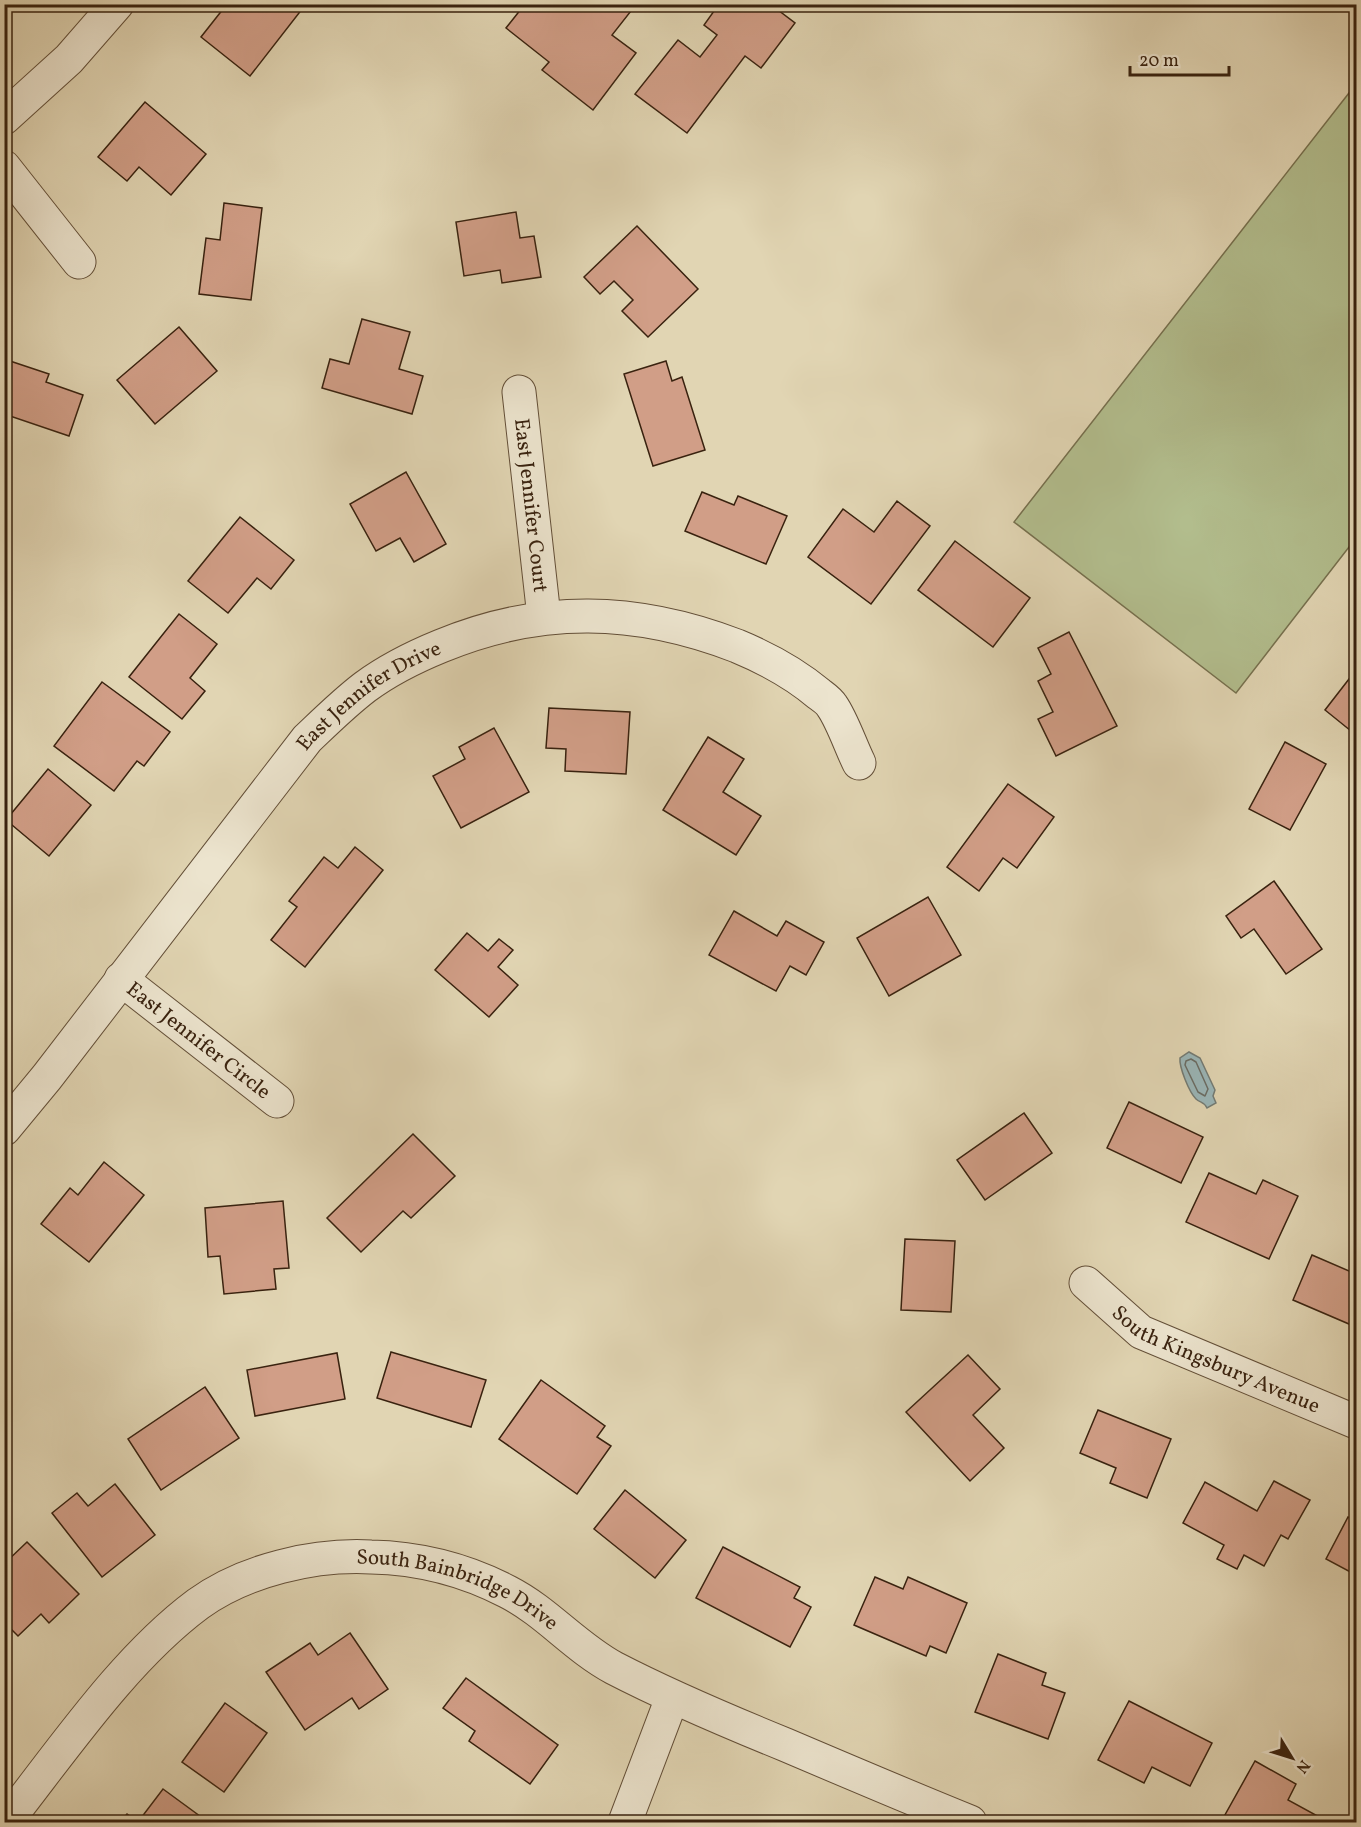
<svg xmlns="http://www.w3.org/2000/svg" width="1361" height="1827" font-family="Vollkorn,serif">
  <rect width="100%" height="100%" fill="#e1d5b3"/>
  <filter id="stains"><feTurbulence type="fractalNoise" baseFrequency=".00333" numOctaves="4"/><feColorMatrix values="0 0 0 0 .2 0 0 0 0 .09 0 0 0 0 .02 0 0 0 .5 -.17"/></filter>
  <radialGradient id="worn" r=".72"><stop offset=".6" stop-color="#630" stop-opacity="0"/><stop offset="1" stop-color="#630" stop-opacity=".3"/></radialGradient>
  <!-- green -->
  <polygon fill="#b2bd8d" stroke="#76704e" stroke-width="1.5" points="1356,84 1356,538 1236,693 1014,522"/>
  <!-- water -->
  <path fill="#9ab6b8" stroke="#737b74" stroke-width="1.5" d="M1189,1052L1200,1058L1215,1090L1213,1096L1216,1103L1207,1108C1204,1101 1200,1103 1196,1099C1189,1092 1179,1067 1180,1058Z"/>
  <g fill="none" stroke-linecap="round" stroke-linejoin="round">
    <!-- shore -->
    <polygon stroke="#6a6c64" stroke-width="1.5" points="1191,1059 1196,1062 1208,1089 1205,1096 1198,1092 1185,1065 1186,1061"/>
  </g>
  <!-- building -->
  <g fill="#d19e87" stroke="#39220f" stroke-width="1.5">
    <polygon points="227,4 306,4 250,76 201,37"/>
    <polygon points="525,4 622,4 631,11 612,35 636,53 593,110 542,70 549,62 506,28"/>
    <polygon points="770,4 795,23 761,68 745,56 687,133 635,94 678,40 700,57 717,35 704,25 719,4"/>
    <polygon points="145,102 206,154 171,195 139,167 127,181 98,157"/>
    <polygon points="224,203 262,208 251,300 199,294 206,238 220,240"/>
    <polygon points="516,212 520,238 534,236 541,277 502,283 500,270 464,276 456,222"/>
    <polygon points="637,226 698,289 648,337 622,311 633,300 614,281 600,294 584,277"/>
    <polygon points="362,319 410,332 399,369 423,376 412,414 322,388 330,359 349,364"/>
    <polygon points="179,327 217,371 155,424 117,380"/>
    <polygon points="4,359 49,374 46,382 83,395 69,436 4,414"/>
    <polygon points="666,361 672,381 682,377 705,450 653,466 624,374"/>
    <polygon points="406,472 446,544 414,562 400,538 376,551 350,504"/>
    <polygon points="702,492 734,505 738,496 787,516 766,564 685,531"/>
    <polygon points="897,501 930,526 871,604 808,557 843,509 874,532"/>
    <polygon points="240,517 294,560 271,589 257,578 228,613 188,581"/>
    <polygon points="955,541 1030,598 993,647 918,590"/>
    <polygon points="179,614 217,644 190,678 205,691 182,719 129,677"/>
    <polygon points="1069,632 1117,726 1056,756 1038,719 1053,712 1038,681 1051,674 1038,648"/>
    <polygon points="1356,670 1356,735 1325,710"/>
    <polygon points="102,682 170,732 144,766 137,761 114,791 54,746"/>
    <polygon points="549,708 630,712 626,774 565,771 566,749 546,748"/>
    <polygon points="494,728 529,792 461,828 433,776 465,759 459,747"/>
    <polygon points="708,737 744,759 723,792 761,816 736,855 663,810"/>
    <polygon points="1285,742 1326,764 1290,830 1249,809"/>
    <polygon points="48,769 91,805 49,856 6,820"/>
    <polygon points="1008,784 1054,817 1017,868 1003,858 979,891 947,867"/>
    <polygon points="355,847 383,870 305,967 271,940 297,907 289,901 324,857 338,868"/>
    <polygon points="1274,881 1322,949 1286,974 1254,929 1241,938 1226,916"/>
    <polygon points="928,897 961,955 889,996 857,938"/>
    <polygon points="734,911 777,936 786,921 824,942 806,975 790,966 776,991 709,955"/>
    <polygon points="467,933 488,951 499,939 513,950 498,967 518,985 489,1017 435,970"/>
    <polygon points="1129,1102 1203,1137 1181,1183 1107,1148"/>
    <polygon points="1024,1113 1052,1153 985,1200 957,1160"/>
    <polygon points="413,1134 455,1176 411,1218 403,1211 361,1252 327,1218"/>
    <polygon points="104,1162 144,1195 89,1262 41,1224 70,1188 78,1195"/>
    <polygon points="1209,1173 1256,1194 1263,1180 1298,1196 1269,1259 1186,1222"/>
    <polygon points="283,1201 289,1268 274,1269 276,1289 224,1294 220,1256 208,1257 205,1208"/>
    <polygon points="905,1239 955,1241 951,1312 901,1310"/>
    <polygon points="1312,1255 1356,1274 1356,1327 1293,1300"/>
    <polygon points="391,1352 486,1380 471,1427 377,1398"/>
    <polygon points="337,1353 345,1399 255,1416 247,1370"/>
    <polygon points="968,1355 1000,1389 973,1415 1004,1448 970,1481 906,1412"/>
    <polygon points="541,1380 605,1426 597,1437 611,1446 577,1494 499,1439"/>
    <polygon points="205,1387 239,1438 161,1490 128,1439"/>
    <polygon points="1098,1410 1171,1439 1147,1498 1110,1483 1116,1468 1080,1453"/>
    <polygon points="1274,1481 1310,1500 1288,1539 1281,1535 1264,1566 1244,1555 1237,1569 1217,1559 1224,1545 1183,1523 1205,1482 1257,1511"/>
    <polygon points="115,1484 155,1535 102,1577 52,1513 77,1493 88,1506"/>
    <polygon points="625,1490 686,1540 655,1578 594,1529"/>
    <polygon points="1348,1517 1356,1521 1356,1575 1326,1559"/>
    <polygon points="27,1542 79,1594 49,1623 41,1614 18,1636 4,1622 4,1564"/>
    <polygon points="723,1547 800,1587 794,1598 811,1607 790,1647 696,1598"/>
    <polygon points="875,1577 903,1589 908,1577 967,1603 946,1653 930,1646 926,1656 854,1625"/>
    <polygon points="350,1633 388,1689 359,1709 352,1698 305,1730 266,1672 310,1643 318,1655"/>
    <polygon points="998,1654 1046,1673 1042,1685 1065,1693 1048,1739 975,1712"/>
    <polygon points="466,1678 558,1745 530,1784 469,1741 475,1731 443,1708"/>
    <polygon points="1129,1701 1212,1743 1190,1786 1152,1767 1144,1783 1098,1760"/>
    <polygon points="225,1703 267,1733 224,1792 182,1762"/>
    <polygon points="1255,1761 1296,1784 1288,1800 1323,1819 1321,1822 1221,1822"/>
    <polygon points="163,1789 208,1822 120,1822 127,1814 138,1822"/>
  </g>
  <g fill="none" stroke-linecap="round" stroke-linejoin="round">
    <!-- minor casing -->
    <g stroke="#634f38" stroke-width="35">
      <g id="minor">
        <polyline points="4,118 69,59 117,4"/>
        <polyline points="4,167 79,262"/>
        <path id="s1" d="M519,392L544,617"/>
        <path id="s2" d="M121,979L277,1101"/>
        <path id="s3" d="M4,1129L47,1077L307,739C326,721 344,703 365,687C388,670 414,657 441,646C540,605 636,607 737,646C766,658 794,673 819,694C823,697 829,701 832,706C842,720 851,747 859,763"/>
        <path id="s4" d="M1086,1283L1141,1332L1356,1422"/>
        <path id="s5" d="M6,1822C62,1751 124,1659 198,1604C245,1570 314,1554 371,1557C418,1558 466,1570 508,1592C547,1612 575,1647 614,1668C670,1697 727,1721 786,1745C847,1771 908,1797 970,1822"/>
        <polyline points="625,1822 672,1698"/>
      </g>
    </g>
    <!-- minor -->
    <use href="#minor" stroke="#ece4ce" stroke-width="33"/>
  </g>
  <g text-anchor="middle" stroke-width="6" stroke-linejoin="round" paint-order="stroke">
    <!-- street labels -->
    <g font-size="21" fill="#39220f" stroke="#ece4ce">
      <text dy="7" stroke="none"><textPath href="#s1" startOffset="114">East Jennifer Court</textPath></text>
      <text dy="7" stroke="none"><textPath href="#s3" startOffset="570">East Jennifer Drive</textPath></text>
      <text dy="7" stroke="none"><textPath href="#s2" startOffset="99">East Jennifer Circle</textPath></text>
      <text dy="7" stroke="none"><textPath href="#s4" startOffset="153">South Kingsbury Avenue</textPath></text>
      <text dy="7" stroke="none"><textPath href="#s5" startOffset="567">South Bainbridge Drive</textPath></text>
    </g>
  </g>
  <!-- margin -->
  <rect width="1361" height="1827" fill="none" stroke="#e1d5b3" stroke-width="24"/>
  <rect x="6" y="6" width="1349" height="1815" fill="none" stroke="#39220f" stroke-width="3"/>
  <rect x="12" y="12" width="1337" height="1803" fill="none" stroke="#39220f" stroke-width="1.5"/>
  <!-- north arrow -->
  <g transform="translate(1292 1758) rotate(128)" stroke="#ece4ce" stroke-width="4.5" paint-order="stroke">
  <path d="M0-4.5L10 22L0 15L-10 22Z" fill="#39220f"/>
  <text y="-9" font-size="16" font-weight="bold" text-anchor="middle" fill="#39220f">N</text>
  </g>
  <!-- scale -->
  <path d="M1130 66v9h99v-9" fill="none" stroke="#39220f" stroke-width="3"/>
  <text x="1139" y="66" font-size="18" fill="#39220f" stroke="#ece4ce" stroke-width="4.5" paint-order="stroke">20 m</text>
  <rect width="100%" height="100%" filter="url(#stains)"/>
  <rect width="100%" height="100%" fill="url(#worn)"/>
</svg>
